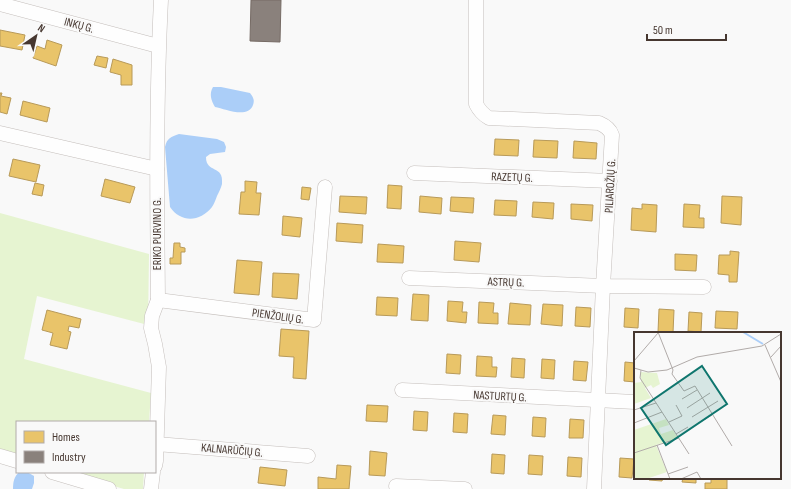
<svg xmlns="http://www.w3.org/2000/svg" width="791" height="489" font-family="'Sofia Sans Condensed',sans-serif">
  <rect width="100%" height="100%" fill="#f9f9f9"/>
  <!-- green -->
  <g fill="#e6f4d1">
    <polygon points="0,213 149,254 148,325 37,296 24,359 151,393 149,422 17,422 17,459 0,454"/>
    <polygon points="64,472 144,472 143,489 124,489"/>
  </g>
  <!-- water -->
  <g fill="#abcef8">
    <path d="M213,87H221L250,93C253,97 255,100 253,105C248,119 225,109 215,107C211,100 209,94 213,87Z"/>
    <path d="M179,134L217,139L224,142L226,147L225,152L210,154L206,157C206,174 224,164 222,184C221,188 219,192 217,196C216,199 214,204 212,207C200,222 181,223 170,207L165,147C167,138 171,137 179,134Z"/>
    <path d="M19,472H27L34,476V483L32,489H13C13,482 14,477 19,472Z"/>
  </g>
  <!-- homes -->
  <g fill="#e9c46a" stroke="#b89a59">
    <polygon points="0,30 25,35 22,50 0,46"/>
    <polygon points="47,40 62,45 56,66 33,58 37,46 45,49"/>
    <polygon points="97,56 108,58 106,68 94,65"/>
    <polygon points="113,59 132,65 132,85 121,85 121,75 110,72"/>
    <polygon points="0,93 2,93 1,96 11,98 7,114 0,112"/>
    <polygon points="23,101 50,108 47,122 20,115"/>
    <polygon points="495,139 519,140 518,156 494,155"/>
    <polygon points="534,140 558,141 557,158 533,157"/>
    <polygon points="574,141 597,143 596,159 573,158"/>
    <polygon points="13,159 40,165 36,182 9,176"/>
    <polygon points="105,179 135,187 130,203 101,196"/>
    <polygon points="245,181 257,182 256,193 261,193 259,215 239,214 241,192 245,192"/>
    <polygon points="35,183 44,185 42,196 32,194"/>
    <polygon points="388,185 402,186 401,209 387,208"/>
    <polygon points="302,187 311,188 309,200 301,199"/>
    <polygon points="340,196 367,197 366,214 339,212"/>
    <polygon points="420,196 442,198 441,214 419,212"/>
    <polygon points="722,196 742,197 741,225 721,223"/>
    <polygon points="451,197 474,198 473,213 450,211"/>
    <polygon points="495,200 517,201 516,216 494,215"/>
    <polygon points="533,202 554,203 553,219 532,217"/>
    <polygon points="571,204 593,205 592,221 571,219"/>
    <polygon points="642,204 657,205 656,232 631,230 632,208 642,209"/>
    <polygon points="684,204 700,205 699,218 704,218 704,228 683,227"/>
    <polygon points="283,216 302,218 300,237 282,235"/>
    <polygon points="337,223 363,225 362,243 336,241"/>
    <polygon points="455,241 481,243 479,262 454,260"/>
    <polygon points="174,243 180,243 180,247 185,248 185,252 181,252 181,264 170,264 170,258 173,258"/>
    <polygon points="378,244 404,246 403,263 377,262"/>
    <polygon points="730,251 739,252 737,282 729,282 729,275 718,274 719,255 730,255"/>
    <polygon points="675,254 697,255 696,271 675,270"/>
    <polygon points="237,260 262,262 259,295 234,293"/>
    <polygon points="273,273 299,274 297,299 272,297"/>
    <polygon points="413,294 429,295 428,321 411,320"/>
    <polygon points="377,297 398,298 397,316 376,315"/>
    <polygon points="448,301 463,302 462,312 467,312 466,323 447,321"/>
    <polygon points="479,302 494,303 493,313 498,313 498,324 478,323"/>
    <polygon points="510,303 531,305 530,325 508,324"/>
    <polygon points="543,304 563,305 562,326 541,324"/>
    <polygon points="576,307 591,308 590,327 575,326"/>
    <polygon points="625,308 639,309 638,328 624,327"/>
    <polygon points="659,309 674,310 673,333 658,332"/>
    <polygon points="47,310 81,319 79,328 69,326 68,331 71,332 67,349 50,345 53,333 42,330"/>
    <polygon points="716,311 738,312 737,329 715,328"/>
    <polygon points="689,312 702,313 701,332 688,331"/>
    <polygon points="281,329 309,331 306,379 293,378 294,357 279,356"/>
    <polygon points="447,354 461,355 460,374 446,373"/>
    <polygon points="477,356 492,357 492,367 497,367 496,377 476,376"/>
    <polygon points="512,358 525,359 524,378 511,377"/>
    <polygon points="542,359 555,360 554,379 541,378"/>
    <polygon points="574,361 588,362 586,381 573,380"/>
    <polygon points="625,362 635,363 635,382 624,381"/>
    <polygon points="367,405 388,406 387,422 366,421"/>
    <polygon points="414,411 428,412 427,431 413,430"/>
    <polygon points="454,413 468,414 467,433 453,432"/>
    <polygon points="493,415 506,416 505,435 491,434"/>
    <polygon points="533,417 546,418 545,437 532,436"/>
    <polygon points="570,419 584,420 583,438 569,438"/>
    <polygon points="370,451 387,453 385,476 369,475"/>
    <polygon points="492,454 505,455 504,474 491,473"/>
    <polygon points="529,455 543,456 542,475 528,474"/>
    <polygon points="568,457 582,458 581,477 567,476"/>
    <polygon points="620,458 634,459 632,478 619,477"/>
    <polygon points="337,465 351,466 349,489 318,489 318,477 336,479"/>
    <polygon points="260,467 287,470 285,486 258,483"/>
    <polygon points="649,478 663,478 662,481 649,480"/>
    <polygon points="683,478 696,478 696,483 682,482"/>
    <polygon points="711,478 727,478 727,489 705,489 705,483 711,483"/>
  </g>
  <!-- industry -->
  <polygon fill="#8a817c" stroke="#766b65" points="251,0 281,0 280,42 250,41"/>
  <g fill="none" stroke-linecap="round" stroke-linejoin="round">
    <!-- minor casing -->
    <g stroke="#c4bebb" stroke-width="15">
      <g id="minor">
        <path d="M476,0V104C479,110 482,114 489,118L599,123C606,126 610,129 612,135L603,286L594,489"/>
        <polyline points="0,4 158,46"/>
        <polyline points="0,133 157,169"/>
        <polyline points="414,173 610,181"/>
        <polyline points="409,278 603,286 704,287"/>
        <polyline points="158,300 314,320 325,187"/>
        <polyline points="402,390 635,402"/>
        <polyline points="156,444 308,456"/>
        <polyline points="0,456 17,461"/>
        <path d="M155,466L156,461L159,367L155,344L151,328L152,316L158,300C157,200 156,100 161,0"/>
        <polyline points="52,472 109,489"/>
        <polyline points="396,486 465,489"/>
        <polyline points="151,489 153,472"/>
      </g>
    </g>
    <!-- minor -->
    <use href="#minor" stroke="#fefefe" stroke-width="14"/>
  </g>
  <g text-anchor="middle" stroke-width="4" stroke-linejoin="round" paint-order="stroke">
    <!-- street labels -->
    <g font-size="12" fill="#463730" stroke="#f9f9f9">
      <text transform="translate(79 25) rotate(15)" y="4">INKŲ G.</text>
      <text transform="translate(512 177) rotate(2)" y="4">RAZETŲ G.</text>
      <text transform="translate(610 186) rotate(-87)" y="4">PILIAROŽIŲ G.</text>
      <text transform="translate(157 234) rotate(-90)" y="4">ERIKO PURVINO G.</text>
      <text transform="translate(506 282) rotate(2)" y="4">ASTRŲ G.</text>
      <text transform="translate(278 316) rotate(8)" y="4">PIENŽOLIŲ G.</text>
      <text transform="translate(500 396) rotate(3)" y="4">NASTURTŲ G.</text>
      <text transform="translate(232 450) rotate(5)" y="4">KALNARŪČIŲ G.</text>
    </g>
  </g>
  <!-- overview -->
  <g transform="translate(634 332)">
    <rect width="147" height="147" fill="#f9f9f9"/>
    <path d="M6,40L23,41L26,52L19,56L17,53L11,56L17,66L0,72V51L7,50ZM32,87L35,93L25,96L27,102L39,98L44,106L22,113L33,140L12,147H0V98Z" fill="#e6f4d1"/>
    <path fill="none" stroke="#abcef8" stroke-width="2" d="M109,0L129,12"/>
    <path fill="none" stroke="#b1aba9" stroke-width="1" d="M24,0L39,38L38,42L50,59L61,54L98,114M131,13L147,50M137,25L147,14M0,29L24,1M0,36L14,40L33,38L63,25L128,14L147,2M7,38L6,46L55,122M48,67L63,58M53,76L76,61M0,78L22,71M58,85L84,69M35,90L48,84L42,73M0,91L28,80M63,92L78,83M42,102L54,95M23,113L36,147M0,121L45,106M34,142L54,135M47,147L63,140L67,147"/>
    <path fill="#0f766e" fill-opacity="0.15" stroke="#0f766e" stroke-width="2" d="M68,34L93,72L32,113L7,76Z"/>
    <rect width="147" height="147" fill="none" stroke="#463730" stroke-width="2"/>
  </g>
  <!-- legend -->
  <rect x="16" y="421" width="140" height="52" fill="#f9f9f9" stroke="#b1aba9"/>
  <rect x="24" y="431" width="20" height="12" fill="#e9c46a" stroke="#b1aba9"/>
  <text x="52" y="441" font-size="12" fill="#463730">Homes</text>
  <rect x="24" y="451" width="20" height="12" fill="#8a817c" stroke="#b1aba9"/>
  <text x="52" y="461" font-size="12" fill="#463730">Industry</text>
  <!-- north arrow -->
  <g transform="translate(36 36) rotate(34)" stroke="#f9f9f9" stroke-width="3" paint-order="stroke">
  <path d="M0-3L7 15L0 10L-7 15Z" fill="#463730"/>
  <text y="-6" font-size="11" font-weight="bold" text-anchor="middle" fill="#463730">N</text>
  </g>
  <!-- scale -->
  <path d="M647 34v6h79v-6" fill="none" stroke="#463730" stroke-width="2"/>
  <text x="653" y="34" font-size="12" fill="#463730" stroke="#f9f9f9" stroke-width="3" paint-order="stroke">50 m</text>
</svg>
